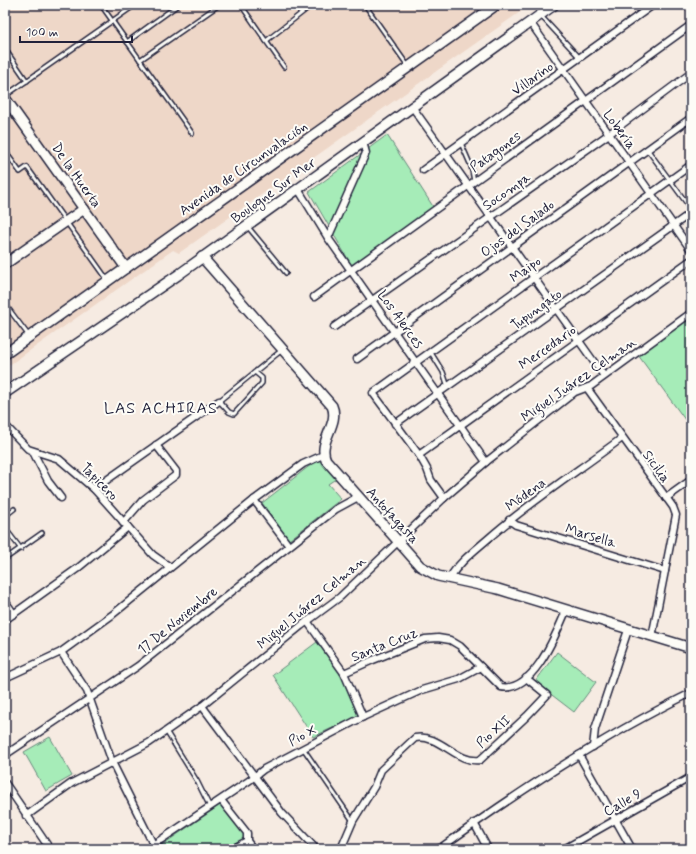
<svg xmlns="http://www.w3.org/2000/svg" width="696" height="854" font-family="Mynerve,sans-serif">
  <rect width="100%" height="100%" fill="#f6ebe2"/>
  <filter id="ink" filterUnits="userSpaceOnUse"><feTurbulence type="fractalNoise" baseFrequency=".025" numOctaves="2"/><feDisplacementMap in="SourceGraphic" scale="8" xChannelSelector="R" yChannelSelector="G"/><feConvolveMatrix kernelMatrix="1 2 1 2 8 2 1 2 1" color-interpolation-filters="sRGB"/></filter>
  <g filter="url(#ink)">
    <!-- built -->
    <polygon fill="#eed7c8" points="5,5 530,5 179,253 173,250 5,368"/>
    <!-- green -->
    <g fill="#a6ecb8" stroke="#64877a">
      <polygon points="387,135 434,208 352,266 309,192"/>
      <polygon points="691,317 691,428 638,355"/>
      <polygon points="320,460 337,478 328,484 341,499 289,540 262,503 308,467"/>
      <polygon points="317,642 342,677 358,716 313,737 273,675"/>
      <polygon points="557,652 596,682 574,712 535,682"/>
      <polygon points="50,737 72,776 46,791 24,752"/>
      <polygon points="223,803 247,837 229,849 156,849"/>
    </g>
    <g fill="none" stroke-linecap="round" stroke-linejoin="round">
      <!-- lane casing -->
      <g stroke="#22223b" stroke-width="6">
        <g id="lane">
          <polyline points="101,5 192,133"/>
          <polyline points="241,5 284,67"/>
          <polyline points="365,5 408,66"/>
          <polyline points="541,16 580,58"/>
          <polyline points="266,41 312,5"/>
          <polyline points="127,42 178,5"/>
          <polyline points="5,49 27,81"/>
          <polyline points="140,60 219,5"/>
          <polyline points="5,96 135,5"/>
          <polyline points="461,143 471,166 474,181"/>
          <polyline points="647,149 691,209"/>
          <polyline points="5,151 20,172 27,167 107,279"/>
          <polyline points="248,227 286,273"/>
          <polyline points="5,304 29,336"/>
          <polyline points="430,351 443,372 448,387"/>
          <polyline points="256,373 262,378 262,383 234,414 229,412 219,401 282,350"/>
          <polyline points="5,516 14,509"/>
          <polyline points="5,528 21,549"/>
          <polyline points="5,559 42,533"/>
          <polyline points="166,731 197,781 210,807"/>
          <polyline points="303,748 353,821"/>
        </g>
      </g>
      <!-- street casing -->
      <g stroke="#22223b" stroke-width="9">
        <g id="street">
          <polyline points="530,22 691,250"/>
          <polyline points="413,108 604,376"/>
          <polyline points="423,170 653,5"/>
          <polyline points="298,189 328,238 486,462"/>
          <polyline points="328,238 366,153 363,142"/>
          <polyline points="314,297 691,25"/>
          <polyline points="334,327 609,134 691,73"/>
          <polyline points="357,359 691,118"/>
          <polyline points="587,388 673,507 676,515 652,637"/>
          <polyline points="395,424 691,213"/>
          <polyline points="5,425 28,449 59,459 94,489 153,555 170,567"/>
          <polyline points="33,452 48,481 61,498"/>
          <polyline points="419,455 691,260"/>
          <polyline points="94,489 219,401"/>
          <polyline points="444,498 431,480 427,469 419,455 373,393 691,165"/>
          <polyline points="666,498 691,480"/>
          <polyline points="254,500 289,546"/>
          <polyline points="509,520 516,525 665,571"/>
          <polyline points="123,523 143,500 176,475 176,471 156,445"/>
          <path d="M449,579C459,562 474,551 489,538C531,501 578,471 622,438"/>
          <polyline points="5,601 14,614"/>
          <polyline points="5,620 78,568 128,527"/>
          <polyline points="307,621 344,673 363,717"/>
          <polyline points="61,652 87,691 112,762 153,844"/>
          <path d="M344,673L373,660L425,639L438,638L450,640L460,646L501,687C533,693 556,634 566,611"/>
          <polyline points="5,678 61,652 112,615 254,500 303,464 323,455"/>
          <polyline points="202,706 282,813 316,849"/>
          <polyline points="593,747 595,729 628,630"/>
          <polyline points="5,755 138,666 336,509 358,497"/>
          <polyline points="579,755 632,849"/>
          <polyline points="5,783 50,849"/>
          <polyline points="221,800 247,833 247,841 253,849"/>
          <polyline points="26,816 72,783 149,743 202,706 301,626 340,597 444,498 486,462 575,392 591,386 691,313"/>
          <polyline points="474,823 488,849"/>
          <polyline points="147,849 250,780 264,769 363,717 422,690 459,679 481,667"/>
          <polyline points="232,849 247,841"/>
          <path d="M341,849L353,821L374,787L381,770L415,738C439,733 457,764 480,760L527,716L547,695L526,678"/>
          <path d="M439,849C519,791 603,736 691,693"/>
          <polyline points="564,849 691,777"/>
        </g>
      </g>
      <!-- secondary casing -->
      <g stroke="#22223b" stroke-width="12">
        <g id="secondary">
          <polyline points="5,98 126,268"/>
          <path d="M202,257L332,406C340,424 317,442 326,460L420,566L438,576L498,589L691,648"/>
          <polyline points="5,264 84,209"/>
          <polyline points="5,354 496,5"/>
          <polyline points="5,393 178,275 554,5"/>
        </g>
      </g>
      <!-- lane -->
      <use href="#lane" stroke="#fdfcf7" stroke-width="3"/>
      <!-- street -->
      <use href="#street" stroke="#fdfcf7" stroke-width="6"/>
      <!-- secondary -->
      <use href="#secondary" stroke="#fdfcf7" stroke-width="9"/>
    </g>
  </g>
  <g text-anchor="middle" stroke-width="4" stroke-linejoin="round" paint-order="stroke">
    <!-- street labels -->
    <g font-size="14" fill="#22223b" stroke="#fdfcf7">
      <text transform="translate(532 78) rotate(-35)" y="5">Villarino</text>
      <text transform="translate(620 129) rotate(54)" y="5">Lobería</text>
      <text transform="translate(495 151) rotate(-36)" y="5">Patagones</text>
      <text transform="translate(243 168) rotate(-35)" y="5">Avenida de Circunvalación</text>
      <text transform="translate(77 175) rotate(55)" y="5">De la Huerta</text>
      <text transform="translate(273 190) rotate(-36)" y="5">Boulogne Sur Mer</text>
      <text transform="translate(506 191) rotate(-35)" y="5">Socompa</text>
      <text transform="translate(517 228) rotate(-36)" y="5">Ojos del Salado</text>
      <text transform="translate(525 269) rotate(-36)" y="5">Maipo</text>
      <text transform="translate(536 309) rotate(-36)" y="5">Tupungato</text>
      <text transform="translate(401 319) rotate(54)" y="5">Los Alerces</text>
      <text transform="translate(547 347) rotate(-35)" y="5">Mercedario</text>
      <text transform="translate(578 379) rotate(-35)" y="5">Miguel Juárez Celman</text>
      <text transform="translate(657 466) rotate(54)" y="5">Sicilia</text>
      <text transform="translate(100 481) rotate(45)" y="5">Tapicero</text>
      <text transform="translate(525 494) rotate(-36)" y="5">Módena</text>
      <text transform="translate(393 515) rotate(48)" y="5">Antofagasta</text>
      <text transform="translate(591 535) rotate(17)" y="5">Marsella</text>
      <text transform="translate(311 602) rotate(-40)" y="5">Miguel Juárez Celman</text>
      <text transform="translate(177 620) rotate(-39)" y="5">17 De Noviembre</text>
      <text transform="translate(384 644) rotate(-22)" y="5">Santa Cruz</text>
      <text transform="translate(493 731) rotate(-42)" y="5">Pio XII</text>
      <text transform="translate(302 735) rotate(-28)" y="5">Pio X</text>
      <text transform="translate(622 802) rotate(-30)" y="5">Calle 9</text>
    </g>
    <!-- quarter labels -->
    <g font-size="16" letter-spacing="1" fill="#22223b" stroke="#fdfcf7">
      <text x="161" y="413">LAS ACHIRAS</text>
    </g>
  </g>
  <!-- margin -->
  <rect width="696" height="854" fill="none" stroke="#fdfcf7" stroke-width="20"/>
  <rect x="10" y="10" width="676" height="834" fill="none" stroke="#22223b" stroke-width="1.5" filter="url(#ink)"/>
  <!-- scale -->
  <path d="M20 36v6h112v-6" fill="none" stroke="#22223b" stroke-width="2"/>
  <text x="26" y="36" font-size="12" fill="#22223b" stroke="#fdfcf7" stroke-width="3" paint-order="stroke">100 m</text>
</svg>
